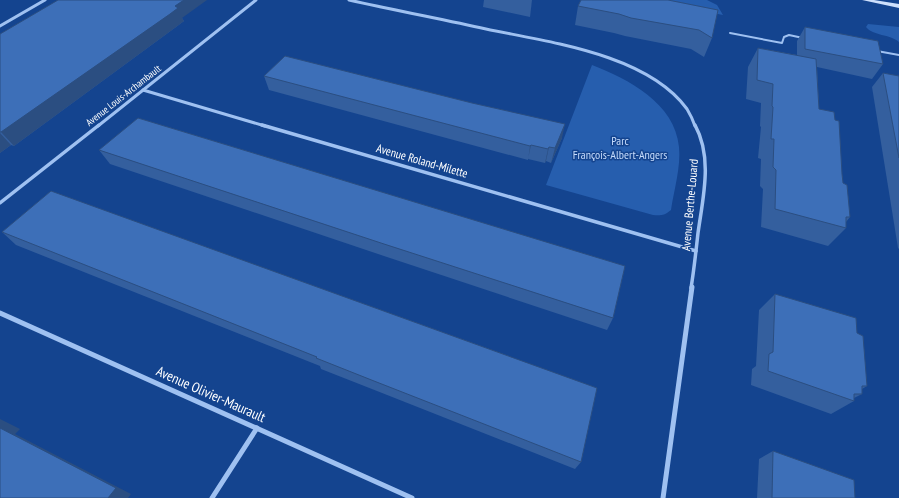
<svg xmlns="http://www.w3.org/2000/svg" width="899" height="498" font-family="'PT Sans Narrow',sans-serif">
  <rect width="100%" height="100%" fill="#14448f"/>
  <!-- green -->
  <g fill="#265eae">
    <polygon points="646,0 707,0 717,5 723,15"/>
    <path d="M868,24L899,27V42C890,34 873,36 866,27Z"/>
    <path d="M592,65C628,79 675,103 679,147C681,167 674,190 671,210C665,215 661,216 653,215L546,185Z"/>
  </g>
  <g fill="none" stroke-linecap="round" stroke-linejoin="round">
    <!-- service -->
    <g stroke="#9fc1f1" stroke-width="2">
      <polyline points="730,33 782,43 784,37 789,35 803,38"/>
      <polyline points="877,51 899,55"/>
    </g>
    <!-- minor-far2 -->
    <g stroke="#9fc1f1" stroke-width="3">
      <path d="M349,0C394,10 440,19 486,29C548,42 647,54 687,109C690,114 693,120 695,126"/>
      <polyline points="0,26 45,0"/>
      <polyline points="143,90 265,126"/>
      <polyline points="98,126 256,0"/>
    </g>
    <!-- minor-far1 -->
    <g stroke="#9fc1f1" stroke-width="3.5">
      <polyline points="262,125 696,251"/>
      <polyline points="0,203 99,125"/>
      <path d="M691,288C694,270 696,251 698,233C703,197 713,158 695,125"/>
    </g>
    <!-- minor -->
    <g stroke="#9fc1f1" stroke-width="5">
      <polyline points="0,313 412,498"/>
      <polyline points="212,498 257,428"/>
      <polyline points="663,498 692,287"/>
    </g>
    <!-- secondary -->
    <polygon fill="#cee0fc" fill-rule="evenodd" points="862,0 874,0 899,4 899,8"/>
  </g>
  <!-- wall -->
  <g fill="#345f9e">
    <polygon points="484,0 532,0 530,17 483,7"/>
    <polygon points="668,0 712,38 704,57 691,49 625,36 614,33 575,25 578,6"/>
    <polygon points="182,18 184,21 176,27 14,146 11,145 0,153 0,34"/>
    <polygon points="805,27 883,64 872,79 817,67 819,109 835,120 843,183 850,217 846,222 846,228 828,246 761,227 763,189 760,186 761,159 758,158 761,127 760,126 761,103 746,99 748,67 758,48 797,55 797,41"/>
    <polygon points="883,73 899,76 899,249 898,248 872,87"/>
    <polygon points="264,76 562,138 551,163 546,161 545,163 528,159 528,160 269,90"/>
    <polygon points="99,150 613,318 607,330 387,257 110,164"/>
    <polygon points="51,191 581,462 575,469 377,391 321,369 320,366 16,245 2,232"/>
    <polygon points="775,294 857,333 867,386 862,389 862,394 854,398 854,401 831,414 751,385 752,369 756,366 759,310"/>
    <polygon points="773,451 855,498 757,498 759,459"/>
  </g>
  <!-- shaded-wall -->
  <g fill="#2b4e81">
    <polygon points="184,0 207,0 182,18 184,21 176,27 14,146 1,132"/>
    <polygon points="565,124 562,138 551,163 555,148"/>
    <polygon points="0,133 11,145 0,153"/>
    <polygon points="531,145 528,159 528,160 530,146"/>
    <polygon points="549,147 546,161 545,163 548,149"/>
    <polygon points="0,419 20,429 15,434 131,494 128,498 108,498 0,428"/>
  </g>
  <!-- building -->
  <g fill="#3d6fb8" stroke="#2b4e81">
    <polygon points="58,0 184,0 175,6 178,8 170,14 1,132 0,132 0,34"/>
    <polygon points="581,0 668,0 718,10 712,38 699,30 631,18 619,14 578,6"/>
    <polygon points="805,27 878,41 883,64 805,49"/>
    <polygon points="758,48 816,59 819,109 834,112 835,120 839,121 842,174 843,183 847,185 850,217 846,217 846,228 775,209 776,170 773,167 774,139 771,139 773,107 772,106 773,84 757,80"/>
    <polygon points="285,56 472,103 565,124 555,148 549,147 548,149 531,145 530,146 264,76"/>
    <polygon points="883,73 899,76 899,158"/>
    <polygon points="138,118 625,266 613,318 384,244 99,150"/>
    <polygon points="51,191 597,388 581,462 374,381 316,358 317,357 2,232"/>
    <polygon points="775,294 856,318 857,333 863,336 867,386 862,386 862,394 854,394 854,401 768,371 769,354 773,352"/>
    <polygon points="0,428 116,488 108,498 0,498"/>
    <polygon points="773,451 854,480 855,498 772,498"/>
  </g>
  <g text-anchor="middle" stroke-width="3" stroke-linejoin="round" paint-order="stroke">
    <!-- far-street labels -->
    <g font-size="10" fill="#fff" stroke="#14448f">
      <text transform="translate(123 95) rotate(-38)" y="4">Avenue Louis-Archambault</text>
    </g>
    <!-- park labels -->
    <g font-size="12" fill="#c6dcfc" stroke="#14448f">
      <text x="620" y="145">Parc<tspan x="620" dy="14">François-Albert-Angers</tspan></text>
    </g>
    <!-- street labels -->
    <g font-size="12" fill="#fff" stroke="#14448f">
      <text transform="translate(422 161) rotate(16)" y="4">Avenue Roland-Milette</text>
      <text transform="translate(690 205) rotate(-85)" y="4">Avenue Berthe-Louard</text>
    </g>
    <!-- near-street labels -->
    <g font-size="14" fill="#fff" stroke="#14448f">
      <text transform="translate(211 394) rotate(24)" y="5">Avenue Olivier-Maurault</text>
    </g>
  </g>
</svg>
